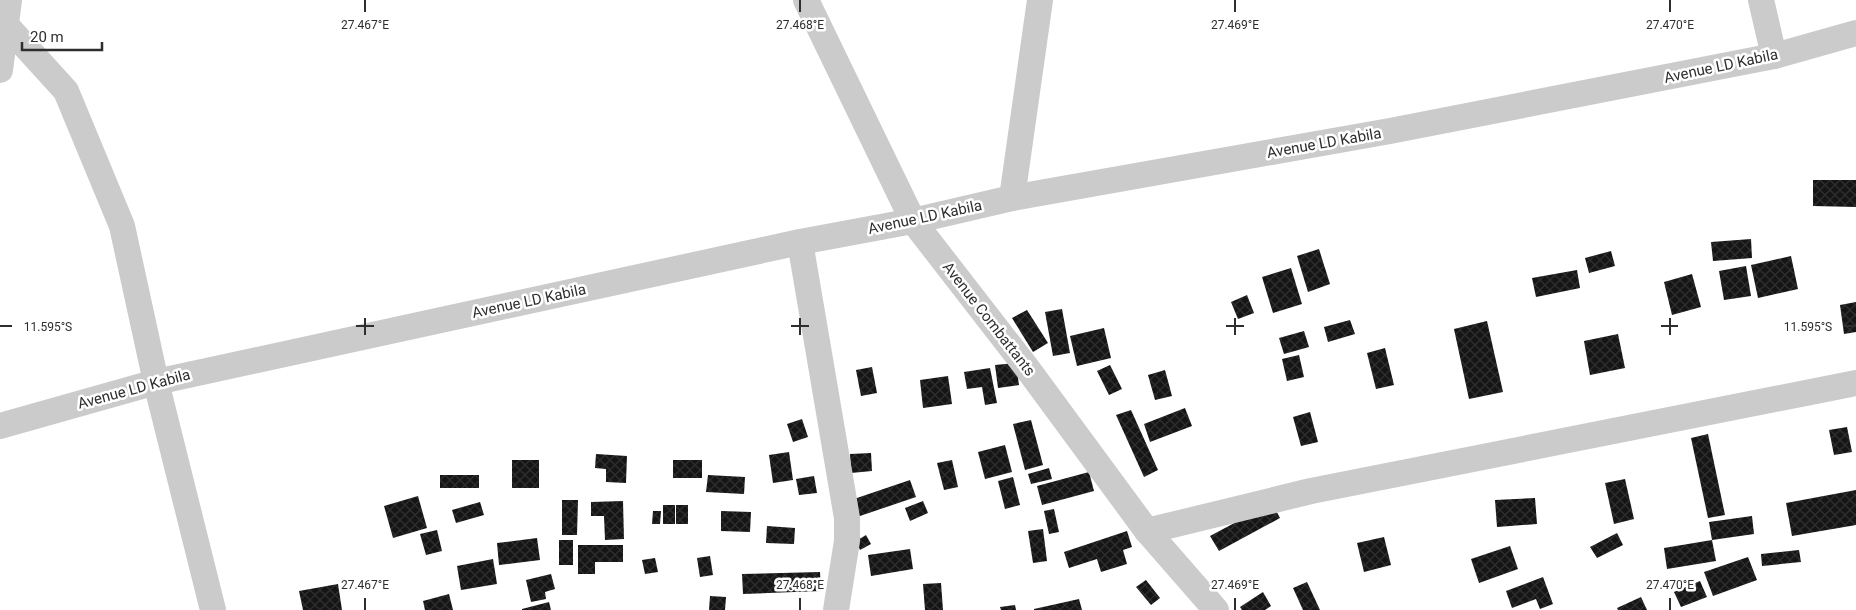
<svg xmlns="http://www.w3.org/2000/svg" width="1856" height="610" font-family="Roboto,sans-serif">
  <defs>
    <pattern id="building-cross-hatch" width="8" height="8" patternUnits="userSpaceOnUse" patternTransform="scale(1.25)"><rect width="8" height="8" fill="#151515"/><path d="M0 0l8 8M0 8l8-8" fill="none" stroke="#2f2f2f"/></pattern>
  </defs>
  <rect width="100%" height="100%" fill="#fff"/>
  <!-- building -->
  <g fill="url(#building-cross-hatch)">
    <polygon points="1813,180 1856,180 1856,207 1813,206"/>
    <polygon points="1751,239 1752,258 1713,261 1711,242"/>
    <polygon points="1319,249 1330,284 1308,292 1297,256"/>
    <polygon points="1611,251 1615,266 1589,273 1585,258"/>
    <polygon points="1791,256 1798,289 1758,298 1751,265"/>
    <polygon points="1746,266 1751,296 1724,300 1719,271"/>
    <polygon points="1291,268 1302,304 1273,313 1262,277"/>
    <polygon points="1577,270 1580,288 1536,297 1532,278"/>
    <polygon points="1692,274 1701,307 1672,315 1664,282"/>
    <polygon points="1247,295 1254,313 1238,319 1231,302"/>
    <polygon points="1856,302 1856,332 1844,334 1840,305"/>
    <polygon points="1062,309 1070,353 1053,356 1045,312"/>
    <polygon points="1027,310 1048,343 1033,352 1012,318"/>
    <polygon points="1350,320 1355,334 1328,342 1324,327"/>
    <polygon points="1487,321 1503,392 1469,399 1454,329"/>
    <polygon points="1104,328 1111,358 1077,366 1070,336"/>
    <polygon points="1304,331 1309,347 1284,354 1279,338"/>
    <polygon points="1618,334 1625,368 1590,375 1584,341"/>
    <polygon points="1385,348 1394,385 1376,389 1367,353"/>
    <polygon points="1299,355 1304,377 1287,381 1282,359"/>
    <polygon points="1016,363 1019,385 998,388 995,365"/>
    <polygon points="1110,365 1122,389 1109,395 1097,371"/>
    <polygon points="872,367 877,393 861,396 856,370"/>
    <polygon points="990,368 997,403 985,405 982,387 967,389 964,372"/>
    <polygon points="1165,370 1172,396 1155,400 1148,375"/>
    <polygon points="948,376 952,404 923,408 920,380"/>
    <polygon points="1185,408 1192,426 1150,442 1144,424"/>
    <polygon points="1131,410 1158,470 1144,477 1116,415"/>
    <polygon points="1310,412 1318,442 1301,446 1293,417"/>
    <polygon points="802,419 808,437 793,442 787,424"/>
    <polygon points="1031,420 1043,465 1025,470 1013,424"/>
    <polygon points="1847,427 1852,452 1834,455 1829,430"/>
    <polygon points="1708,434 1725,515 1708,518 1691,438"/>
    <polygon points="1005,445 1012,472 985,479 978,452"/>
    <polygon points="789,452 793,480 773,483 769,455"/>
    <polygon points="871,453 872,471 851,473 850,454"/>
    <polygon points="596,454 627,456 626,483 606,482 606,469 595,468"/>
    <rect x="512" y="460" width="27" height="28"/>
    <rect x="673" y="460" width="29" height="18"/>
    <polygon points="952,460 958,487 944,490 937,463"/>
    <polygon points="1049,468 1052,479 1031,484 1028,474"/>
    <polygon points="1089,472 1094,491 1042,505 1037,486"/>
    <rect x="440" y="475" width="39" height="13"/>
    <polygon points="708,475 745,477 744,494 706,492"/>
    <polygon points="814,476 817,493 799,495 796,479"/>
    <polygon points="1013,477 1020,505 1005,509 998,481"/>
    <polygon points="1625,479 1634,519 1614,524 1605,483"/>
    <polygon points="910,480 916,497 857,517 851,500"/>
    <polygon points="1856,490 1856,525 1792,536 1786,503"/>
    <polygon points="418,496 427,528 393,538 384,506"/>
    <polygon points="1535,498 1537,524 1497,527 1495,500"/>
    <polygon points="562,500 578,500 577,535 562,535"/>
    <polygon points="623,501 624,539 605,540 604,516 591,516 591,502"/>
    <polygon points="923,501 928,513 910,521 905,508"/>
    <polygon points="480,502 484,515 456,523 452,510"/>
    <polygon points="1272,503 1280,518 1219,551 1210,536"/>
    <rect x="663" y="505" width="12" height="19"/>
    <rect x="676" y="505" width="12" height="19"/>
    <polygon points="1054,509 1059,532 1049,534 1044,511"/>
    <polygon points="653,511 661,511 660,524 652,524"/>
    <polygon points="721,511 751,512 750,532 721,531"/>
    <polygon points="1752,516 1754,534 1712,540 1716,561 1667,569 1664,548 1712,540 1709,522"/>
    <polygon points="767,526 795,528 794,544 766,543"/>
    <polygon points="1043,529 1047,561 1033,563 1028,531"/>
    <polygon points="437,530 442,551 426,555 420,534"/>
    <polygon points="1127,531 1132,547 1123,550 1127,564 1101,572 1097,559 1069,568 1064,552"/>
    <polygon points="1617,533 1623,545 1597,558 1590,547"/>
    <polygon points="866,535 871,544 860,550 856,541"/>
    <polygon points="1384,537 1391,565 1364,572 1357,543"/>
    <polygon points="537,538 540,560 499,565 497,543"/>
    <rect x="559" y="540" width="14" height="25"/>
    <polygon points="578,545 623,545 623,562 595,562 595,574 578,574"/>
    <polygon points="1510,546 1518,569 1479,583 1471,559"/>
    <polygon points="910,549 913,569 871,576 868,555"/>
    <polygon points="1799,550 1801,562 1762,566 1761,554"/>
    <polygon points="710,556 713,575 700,577 697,558"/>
    <polygon points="1748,557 1757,580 1713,596 1704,572"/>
    <polygon points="655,558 658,572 645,574 642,560"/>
    <polygon points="493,559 497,584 461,590 457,566"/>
    <polygon points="820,572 821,591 743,594 742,574"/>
    <polygon points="551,574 555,589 545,592 546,599 531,602 526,580"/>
    <polygon points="1543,577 1553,604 1540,609 1536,599 1512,608 1506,591"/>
    <polygon points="1146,580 1160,598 1151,605 1136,587"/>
    <polygon points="1700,581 1707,597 1681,607 1674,592"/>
    <polygon points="1307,582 1320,610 1303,610 1293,588"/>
    <polygon points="941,583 943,610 925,610 923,584"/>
    <polygon points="338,584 342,610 303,610 299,591"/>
    <polygon points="1263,592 1271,606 1265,610 1242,610 1240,607"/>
    <polygon points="449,594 453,610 425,610 423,601"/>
    <polygon points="710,596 726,597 725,610 709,610"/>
    <polygon points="1641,597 1647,610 1618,610 1617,608"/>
    <polygon points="1079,599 1082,610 1034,610 1034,609"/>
    <polygon points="549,602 551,610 522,610 522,609"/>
    <polygon points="1015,605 1016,610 1001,610 1000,607"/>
  </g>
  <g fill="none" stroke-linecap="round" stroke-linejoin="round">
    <!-- street -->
    <g stroke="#cbcbcb" stroke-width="26">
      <polyline points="806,0 913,221 1027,368 1147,531 1216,610"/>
      <polyline points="1761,0 1774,56"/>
      <polyline points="6,25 66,91 122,226 156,382 213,610"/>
      <polyline points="0,70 9,0"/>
      <polyline points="1012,198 1040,0"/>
      <polyline points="800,242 847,518 847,541 836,610"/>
      <polyline points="0,426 156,382 800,242 913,221 1012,198 1390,131 1774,56 1856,33"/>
      <polyline points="1147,531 1311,491 1856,383"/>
    </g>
  </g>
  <!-- ticks -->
  <path fill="none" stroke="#2e2e2e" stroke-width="2" d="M365,0V12M800,0V12M1235,0V12M1670,0V12M365,318V335M800,318V335M1235,318V335M1670,318V335M0,326H12M356,326H374M791,326H809M1226,326H1244M1661,326H1678M1844,326H1856M365,598V610M800,598V610M1235,598V610M1670,598V610"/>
  <g text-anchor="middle" stroke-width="5" stroke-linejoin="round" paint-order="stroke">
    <!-- street labels -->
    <g font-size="15" fill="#2e2e2e" stroke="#fff">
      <text transform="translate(1721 66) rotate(-12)" y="5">Avenue LD Kabila</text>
      <text transform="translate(1324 143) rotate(-10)" y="5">Avenue LD Kabila</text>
      <text transform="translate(925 217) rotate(-12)" y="5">Avenue LD Kabila</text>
      <text transform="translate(529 301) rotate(-12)" y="5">Avenue LD Kabila</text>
      <text transform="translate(989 319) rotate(52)" y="5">Avenue Combattants</text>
      <text transform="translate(134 389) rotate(-15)" y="5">Avenue LD Kabila</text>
    </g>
  </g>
  <g font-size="12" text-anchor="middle" fill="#2e2e2e" stroke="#fff" stroke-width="5" stroke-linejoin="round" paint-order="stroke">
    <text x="365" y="29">27.467°E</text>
    <text x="800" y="29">27.468°E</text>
    <text x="1235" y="29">27.469°E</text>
    <text x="1670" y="29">27.470°E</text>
    <text x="48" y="331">11.595°S</text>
    <text x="1808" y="331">11.595°S</text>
    <text x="365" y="589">27.467°E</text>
    <text x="800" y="589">27.468°E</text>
    <text x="1235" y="589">27.469°E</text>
    <text x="1670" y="589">27.470°E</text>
  </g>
  <!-- scale -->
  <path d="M22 42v8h80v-8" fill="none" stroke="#2e2e2e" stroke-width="2.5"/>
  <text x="30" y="42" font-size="15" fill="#2e2e2e" stroke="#ffffff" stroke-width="4" paint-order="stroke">20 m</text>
</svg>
